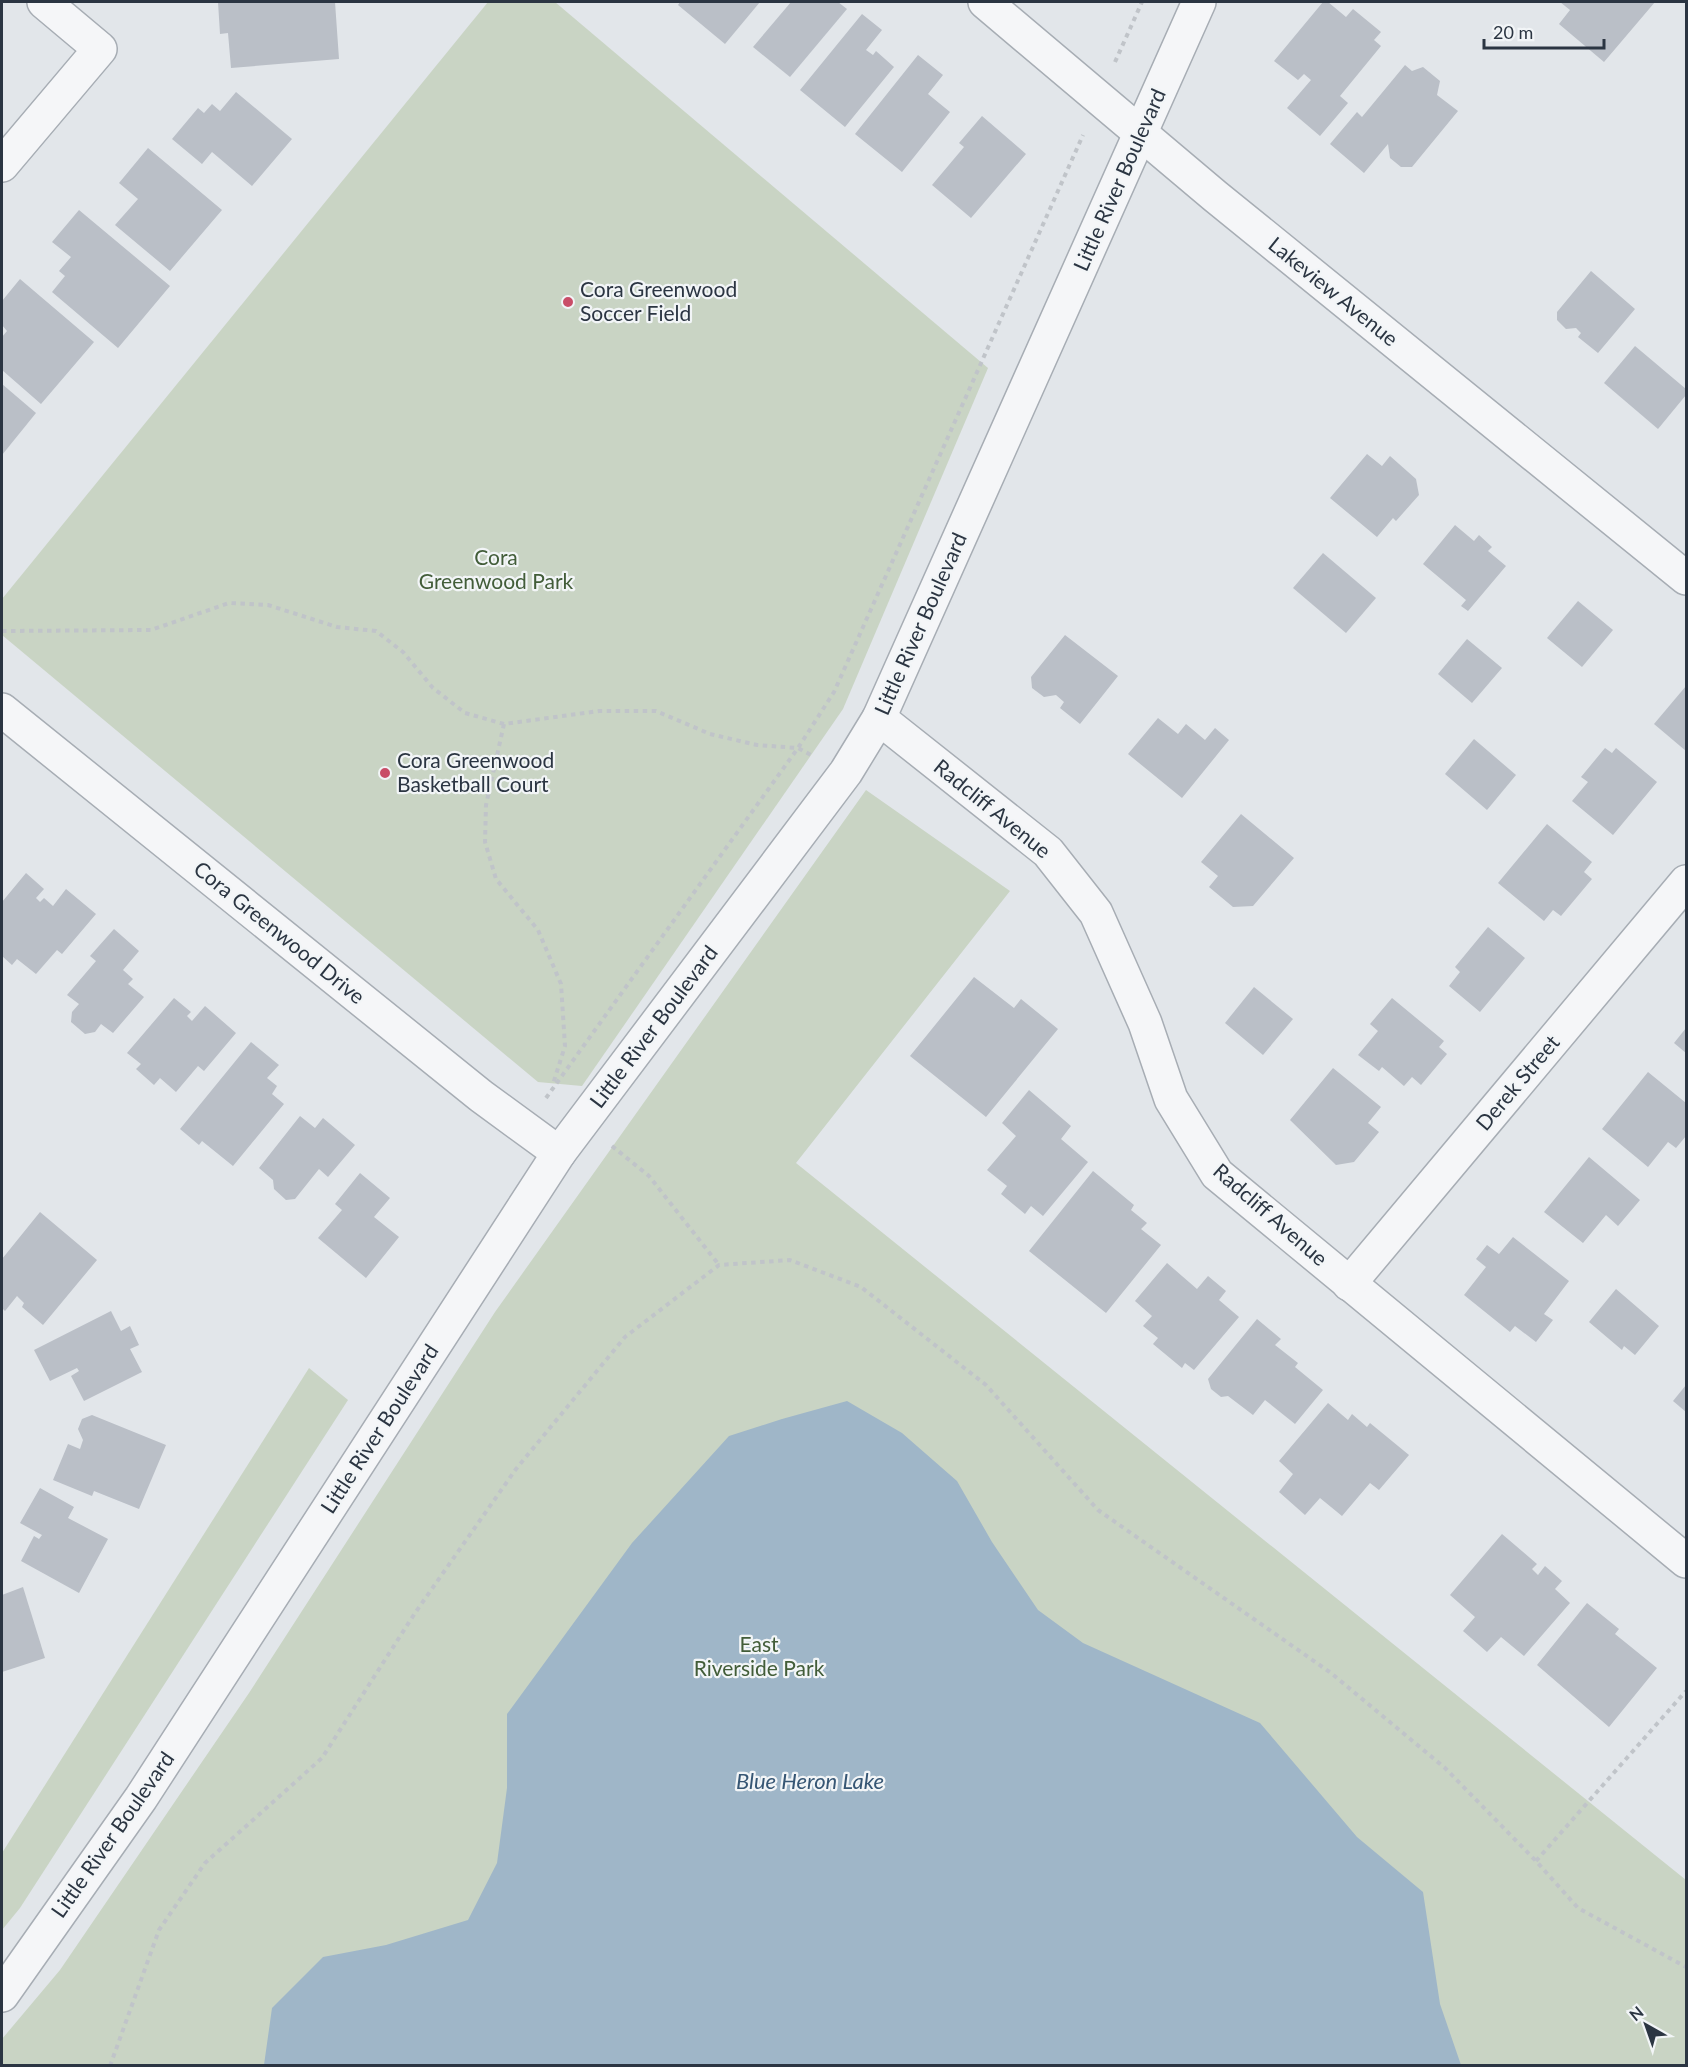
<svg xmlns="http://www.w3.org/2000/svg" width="1688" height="2067" font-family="Lato,sans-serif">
  <rect width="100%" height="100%" fill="#e2e6ea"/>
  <!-- green -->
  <g fill="#c9d4c4">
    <polygon points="488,2 555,2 988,368 843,709 582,1086 538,1082 2,635 2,599"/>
    <polygon points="866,790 1010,891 796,1163 1686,1880 1686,2065 2,2066 2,2039 60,1970 249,1693 495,1312"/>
    <polygon points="309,1368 348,1400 20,1908 2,1930 2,1853"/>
  </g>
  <!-- water -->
  <polygon fill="#9fb6c8" points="847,1401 902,1433 957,1481 992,1542 1038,1610 1083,1643 1260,1723 1357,1837 1423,1892 1440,2004 1461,2065 264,2065 272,2008 323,1957 386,1945 468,1920 497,1863 507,1788 507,1714 632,1543 729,1436 782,1419"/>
  <!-- building -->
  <g fill="#babfc7">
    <polygon points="218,2 335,2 339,59 231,68 228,33 220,34"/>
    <polygon points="680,2 760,2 725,44 678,5"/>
    <polygon points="791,2 838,2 847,9 790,77 753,47"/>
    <polygon points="1323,2 1328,2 1346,17 1353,9 1381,32 1374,40 1381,46 1340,96 1348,103 1320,136 1287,108 1311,80 1304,74 1298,80 1274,61"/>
    <polygon points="1560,2 1655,2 1604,62 1559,24 1570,10"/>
    <polygon points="862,14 882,30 866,50 873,55 876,51 894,67 845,127 800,90"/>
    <polygon points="918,55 943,75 928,94 950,112 902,172 855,134"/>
    <polygon points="1405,65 1412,71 1423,67 1440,81 1437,95 1458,111 1412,167 1401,167 1390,158 1388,144 1364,173 1330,144 1357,112 1362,117"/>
    <polygon points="236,92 292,139 252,186 212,152 202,164 172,139 198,108 204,113 212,104 220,111"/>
    <polygon points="982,116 1026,154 971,218 932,185 964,147 959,143"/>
    <polygon points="148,148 222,210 170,271 115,225 138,199 119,183"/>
    <polygon points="79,210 170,286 118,348 52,292 65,276 59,271 71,257 52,242"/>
    <polygon points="1591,271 1635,309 1598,353 1578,337 1581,333 1576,328 1566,329 1557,320 1557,312"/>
    <polygon points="20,279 94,342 41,404 2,370 2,337 7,331 2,325 2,301"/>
    <polygon points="1635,346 1686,389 1686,395 1658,429 1604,383"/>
    <polygon points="2,384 36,413 2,455"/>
    <polygon points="1367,454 1382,466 1390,456 1416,479 1419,495 1396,521 1393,518 1377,537 1330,498"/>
    <polygon points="1455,525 1474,541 1479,535 1492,547 1488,551 1506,566 1468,611 1461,606 1466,600 1423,564"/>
    <polygon points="1323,553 1376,598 1346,633 1293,588"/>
    <polygon points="1578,601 1613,630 1582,667 1547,638"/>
    <polygon points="1065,635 1118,676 1080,724 1060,708 1064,702 1056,695 1044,697 1032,688 1031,677"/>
    <polygon points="1467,639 1502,668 1472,703 1438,674"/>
    <polygon points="1686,686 1686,751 1654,724"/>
    <polygon points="1158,718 1178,734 1186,724 1205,740 1215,728 1229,740 1182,798 1128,754"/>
    <polygon points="1474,739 1516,775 1487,810 1445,774"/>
    <polygon points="1605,748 1612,753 1616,748 1657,782 1613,835 1572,801 1588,782 1581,777"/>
    <polygon points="1241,814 1294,858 1253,906 1233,907 1209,887 1218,876 1201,862"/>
    <polygon points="1547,824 1592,862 1584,872 1592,879 1561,916 1553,910 1544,921 1498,883"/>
    <polygon points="26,873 44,889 36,898 40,902 44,898 53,906 66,889 96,914 62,954 57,950 36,974 17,959 12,965 2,956 2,902"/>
    <polygon points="1488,927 1525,958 1480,1012 1449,986 1460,972 1455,967"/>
    <polygon points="114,929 139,951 123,970 133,979 128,984 144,997 113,1033 101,1024 95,1032 85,1034 71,1022 72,1012 79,1004 67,995 96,961 90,956"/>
    <polygon points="974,977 1014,1008 1021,999 1058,1029 986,1117 910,1056"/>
    <polygon points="1254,987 1293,1019 1263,1055 1225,1023"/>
    <polygon points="174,998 191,1012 187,1016 192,1021 205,1006 236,1033 204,1071 198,1066 176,1092 160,1078 154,1085 136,1069 141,1064 127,1053"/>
    <polygon points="1392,998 1444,1041 1439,1047 1447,1054 1421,1085 1412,1077 1404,1086 1382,1067 1379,1071 1358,1055 1378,1031 1370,1024"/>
    <polygon points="1686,1028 1686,1053 1674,1043"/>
    <polygon points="251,1042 279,1065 267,1078 277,1086 272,1094 284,1104 233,1166 202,1141 199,1145 180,1129"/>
    <polygon points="1333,1068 1381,1107 1368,1123 1379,1132 1354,1162 1336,1165 1290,1120"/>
    <polygon points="1648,1072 1686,1103 1686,1136 1676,1148 1668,1142 1648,1167 1602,1129"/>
    <polygon points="1029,1090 1071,1126 1061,1139 1088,1162 1043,1216 1031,1206 1025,1214 1001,1194 1007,1186 987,1170 1016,1136 1002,1123"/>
    <polygon points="300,1116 315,1128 323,1118 355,1145 328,1177 319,1169 295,1199 286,1200 274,1189 273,1180 259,1168"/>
    <polygon points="1589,1157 1640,1200 1618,1226 1606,1215 1583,1243 1544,1212"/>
    <polygon points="1093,1171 1134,1205 1131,1210 1147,1223 1141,1229 1161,1245 1106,1313 1029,1251"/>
    <polygon points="360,1173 390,1198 374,1217 399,1237 366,1278 318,1238 342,1210 335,1204"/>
    <polygon points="40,1212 97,1260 43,1325 22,1307 24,1303 17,1296 5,1311 2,1308 2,1259"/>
    <polygon points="1513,1237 1569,1281 1544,1314 1553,1320 1536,1342 1515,1326 1510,1332 1464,1295 1486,1267 1476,1259 1487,1245 1499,1254"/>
    <polygon points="1167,1263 1197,1289 1208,1276 1226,1291 1219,1300 1239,1317 1194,1370 1185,1363 1182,1368 1153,1344 1158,1338 1143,1326 1152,1316 1135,1301"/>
    <polygon points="1616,1289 1659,1326 1635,1355 1624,1346 1622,1350 1589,1322"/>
    <polygon points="111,1311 121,1331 130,1326 139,1345 130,1349 142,1372 84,1401 71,1376 79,1371 77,1368 50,1381 34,1350"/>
    <polygon points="1257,1319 1281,1339 1275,1345 1298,1363 1295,1367 1323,1390 1295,1424 1265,1400 1253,1415 1228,1396 1221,1397 1211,1389 1208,1379"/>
    <polygon points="1686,1385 1686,1412 1673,1401"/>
    <polygon points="1328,1403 1348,1420 1352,1414 1367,1427 1370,1423 1409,1455 1379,1490 1370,1483 1342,1516 1320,1498 1305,1515 1279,1492 1293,1474 1279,1461"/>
    <polygon points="92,1415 166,1445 139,1509 94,1491 92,1496 53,1480 68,1444 80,1449 83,1440 78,1429 82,1419"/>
    <polygon points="40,1488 74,1507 68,1518 108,1539 79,1593 21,1561 34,1536 39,1539 42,1535 20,1523"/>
    <polygon points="1502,1534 1537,1564 1532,1569 1538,1575 1545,1566 1562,1581 1555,1589 1570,1603 1524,1656 1501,1637 1487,1652 1463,1631 1475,1617 1450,1595"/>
    <polygon points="23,1587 45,1658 2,1672 2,1595"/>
    <polygon points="1587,1603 1619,1629 1615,1634 1657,1668 1609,1727 1537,1665"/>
  </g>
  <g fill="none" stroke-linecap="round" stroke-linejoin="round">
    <!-- minor casing -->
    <g stroke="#a7adb4" stroke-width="36">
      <g id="minor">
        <polyline points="985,2 1215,196 1686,578"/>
        <polyline points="2,165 100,49 44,2"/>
        <polyline points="2,710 481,1096 559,1153"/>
        <polyline points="879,718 1048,852 1096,913 1145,1023 1171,1099 1217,1174 1686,1561"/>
        <polyline points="1349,1284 1686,882"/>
        <polyline points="2,1995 141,1798 559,1153 846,772 879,718 1199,2"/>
      </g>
    </g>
    <!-- path -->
    <g stroke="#c0c4c9" stroke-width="4" stroke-dasharray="4.5 4.5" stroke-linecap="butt">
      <polyline points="1115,62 1142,2"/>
      <polyline points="2,631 151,630 229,603 268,605 337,627 376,631 403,652 433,688 465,713 504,724 599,711 656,711 710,734 757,745 798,748 811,755"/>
      <polyline points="504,724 486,805 485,842 496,879 538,930 561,984 565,1046 553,1084"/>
      <polyline points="546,1098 798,748 834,692 1083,135"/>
      <polyline points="612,1146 649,1176 719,1265"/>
      <polyline points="1536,1861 1686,1691"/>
      <polyline points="110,2066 159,1930 205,1863 322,1758 415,1613 516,1469 625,1337 719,1265 790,1260 861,1287 986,1385 1098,1510 1331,1673 1445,1768 1536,1861 1578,1908 1686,1967"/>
    </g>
    <!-- minor -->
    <use href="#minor" stroke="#f5f6f8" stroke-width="33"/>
  </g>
  <!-- markers -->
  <g fill="#c94d67" stroke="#f2f5f7" stroke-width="2">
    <circle cx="568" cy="302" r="6"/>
    <circle cx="385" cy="773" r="6"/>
  </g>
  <g text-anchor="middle" stroke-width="4.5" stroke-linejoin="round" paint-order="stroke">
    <!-- street labels -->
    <g font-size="21" fill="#2b3542" stroke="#f2f5f7">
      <text transform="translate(1120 180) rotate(-66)" y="7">Little River Boulevard</text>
      <text transform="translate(1333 292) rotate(39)" y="7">Lakeview Avenue</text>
      <text transform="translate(921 624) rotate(-66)" y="7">Little River Boulevard</text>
      <text transform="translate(992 809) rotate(39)" y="7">Radcliff Avenue</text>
      <text transform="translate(279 933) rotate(39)" y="7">Cora Greenwood Drive</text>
      <text transform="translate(654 1027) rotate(-53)" y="7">Little River Boulevard</text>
      <text transform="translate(1518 1083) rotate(-50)" y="7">Derek Street</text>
      <text transform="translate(1270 1215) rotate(41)" y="7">Radcliff Avenue</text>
      <text transform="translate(380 1429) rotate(-57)" y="7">Little River Boulevard</text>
      <text transform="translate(113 1835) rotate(-55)" y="7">Little River Boulevard</text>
    </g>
    <!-- poi labels -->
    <g font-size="21" fill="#2b3542" stroke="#f2f5f7" text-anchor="start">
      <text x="580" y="297">Cora Greenwood<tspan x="580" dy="24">Soccer Field</tspan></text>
      <text x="397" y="768">Cora Greenwood<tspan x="397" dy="24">Basketball Court</tspan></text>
    </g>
    <!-- park labels -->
    <g font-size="21" fill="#425d39" stroke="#f2f5f7">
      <text x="496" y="565">Cora<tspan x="496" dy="24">Greenwood Park</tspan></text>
      <text x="759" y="1652">East<tspan x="759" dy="24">Riverside Park</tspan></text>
    </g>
    <!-- water labels -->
    <g font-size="22" font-style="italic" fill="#365674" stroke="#f2f5f7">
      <text x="810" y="1789">Blue Heron Lake</text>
    </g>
  </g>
  <!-- border -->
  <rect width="1688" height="2067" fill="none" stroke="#2b3542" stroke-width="6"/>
  <!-- north arrow -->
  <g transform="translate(1646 2025) rotate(320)" stroke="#f2f5f7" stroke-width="4.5" paint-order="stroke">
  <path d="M0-4.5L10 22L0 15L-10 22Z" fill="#2b3542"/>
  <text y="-9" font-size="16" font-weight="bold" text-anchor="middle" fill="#2b3542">N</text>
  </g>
  <!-- scale -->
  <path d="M1484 39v9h120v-9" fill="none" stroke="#2b3542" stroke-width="3"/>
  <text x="1493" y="39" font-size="18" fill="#2b3542" stroke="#f2f5f7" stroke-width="4.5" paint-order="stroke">20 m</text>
</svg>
